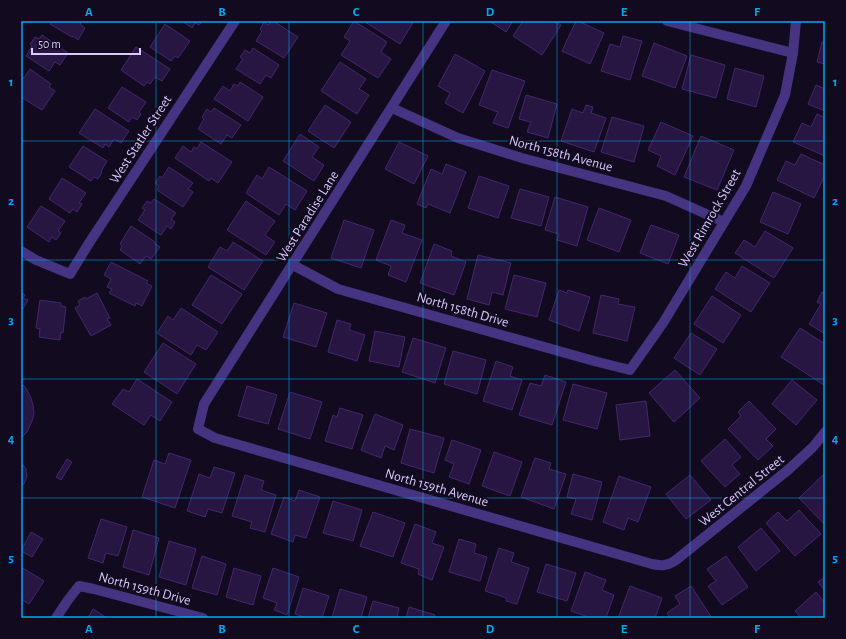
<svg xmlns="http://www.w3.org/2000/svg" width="846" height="639" font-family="'Alegreya Sans',sans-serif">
  <rect width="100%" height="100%" fill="#120b1f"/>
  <!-- building -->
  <g fill="#271641" stroke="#44266e">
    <polygon points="52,21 82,21 80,24 85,28 78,40 73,36 72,37 50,24"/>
    <polygon points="182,21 202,21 199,25 195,23 192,28"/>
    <polygon points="271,21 273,21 298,37 284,58 256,41 262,31 260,29 264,22 268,25"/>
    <polygon points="354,21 387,42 381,52 391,59 378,78 341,55 350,41 344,37"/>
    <polygon points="365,21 414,21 400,44 365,22"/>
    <polygon points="489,21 513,21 506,32"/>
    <polygon points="523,21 555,21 561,25 542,55 513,36"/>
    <polygon points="576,21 578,21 604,33 590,64 562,51"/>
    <polygon points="165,24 190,41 178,58 175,56 171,61 150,47"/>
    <polygon points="42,35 68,53 60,65 55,62 49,71 26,56 32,46 30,44 35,37 39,39"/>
    <polygon points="623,36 642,41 630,80 601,71 610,44 620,47"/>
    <polygon points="822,42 825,43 825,64 817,62"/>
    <polygon points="654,43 687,56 675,88 642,76"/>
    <polygon points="136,47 170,69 162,81 155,77 150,84 147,82 144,86 121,70"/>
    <polygon points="253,48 279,65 271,78 266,75 260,84 236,69 243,59 240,57 245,50 250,53"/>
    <polygon points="455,54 485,71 463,113 445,103 450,93 438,86"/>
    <polygon points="691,55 725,65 716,98 682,89"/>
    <polygon points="340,62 366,79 359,89 369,95 357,114 321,91"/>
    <polygon points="735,68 764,76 756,107 727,99"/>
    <polygon points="30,69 51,84 49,87 55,91 42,110 21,97 21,80 23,77 24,78"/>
    <polygon points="492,70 525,81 508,128 493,123 498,112 479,105"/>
    <polygon points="240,82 263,97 248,121 214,99 223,86 230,91 234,84 238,86"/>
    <polygon points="816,85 825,89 825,111 808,104"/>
    <polygon points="122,87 146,102 139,112 141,114 137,120 132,117 129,122 108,108"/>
    <polygon points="526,95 557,104 548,138 527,132 531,122 519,119"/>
    <polygon points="325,105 351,122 334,148 308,131"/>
    <polygon points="586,105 593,107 591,113 606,118 594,152 561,141 572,109 583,113"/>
    <polygon points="214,108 241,125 232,138 227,135 221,144 198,129 204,119 202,117 207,109 211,112"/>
    <polygon points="95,109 129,131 121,143 114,139 109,147 105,144 103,148 79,133"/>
    <polygon points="817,114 825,118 825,156 793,142 802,123 811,127"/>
    <polygon points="612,117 644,126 634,162 601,152"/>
    <polygon points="661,122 693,136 675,175 657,166 661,156 648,150"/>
    <polygon points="300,134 319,147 312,157 324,165 314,181 283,161"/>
    <polygon points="701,136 734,150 717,190 684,177"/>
    <polygon points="201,142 232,162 218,183 211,178 209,181 175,158 183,146 191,152 194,147 197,149"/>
    <polygon points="399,142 428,156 414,184 385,169"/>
    <polygon points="83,146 107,161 101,171 102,172 98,179 94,177 91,181 69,167"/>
    <polygon points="801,154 825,165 825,175 814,198 777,180 786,161 795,165"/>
    <polygon points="446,164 466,172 450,213 428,204 426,208 417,204 431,169 442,174"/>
    <polygon points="169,167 193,183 188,189 193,192 183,207 157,190 159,186 155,183 160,176 162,178"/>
    <polygon points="269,167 307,191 295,210 286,204 279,215 246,193 257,175 262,179"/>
    <polygon points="479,176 509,186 498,218 468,208"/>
    <polygon points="62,178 86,193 79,203 82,204 77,212 73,209 70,213 49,199"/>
    <polygon points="520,189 549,197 541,226 511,218"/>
    <polygon points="773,192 801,204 788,234 760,222"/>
    <polygon points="555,197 588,207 577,246 557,240 559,234 545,230"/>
    <polygon points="154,199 176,213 171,219 175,222 171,229 167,226 161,235 138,220 145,210 142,208 147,201 151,203"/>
    <polygon points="246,201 275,221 265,235 275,242 266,255 227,230"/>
    <polygon points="41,206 65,221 58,231 61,233 56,240 52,237 49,242 27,227"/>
    <polygon points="599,208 631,220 619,252 587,240"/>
    <polygon points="344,220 374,230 361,268 331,258"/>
    <polygon points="391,220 405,225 402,233 422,240 406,282 388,275 391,266 376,260"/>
    <polygon points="651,225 679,235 668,264 640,253"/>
    <polygon points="131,226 155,242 154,243 160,247 151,259 146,256 140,264 120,250 122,246 120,244"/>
    <polygon points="765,231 793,248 774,278 735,253 744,240 755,247"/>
    <polygon points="233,242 263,261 244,290 208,267 220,247 227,251"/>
    <polygon points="434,244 452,251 451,256 466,262 454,295 420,283"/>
    <polygon points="478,255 511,263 503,295 492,292 489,305 467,299"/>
    <polygon points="111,262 148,281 146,283 152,286 142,306 136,303 135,306 109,293 112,289 107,287 111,279 104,275"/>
    <polygon points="742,266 770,283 751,312 715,289 726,272 735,278"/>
    <polygon points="211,275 242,294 222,324 192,305"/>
    <polygon points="514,275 546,283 537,317 505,309"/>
    <polygon points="559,290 567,293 568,290 590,297 579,331 549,320"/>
    <polygon points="21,292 25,295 23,298 28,300 21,312"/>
    <polygon points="822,292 825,293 825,334 809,324 821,304 817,302"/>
    <polygon points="97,293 110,318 107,319 111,325 91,336 75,308 80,305 78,301 85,297 86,299"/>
    <polygon points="601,295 619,299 618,304 635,307 627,341 593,333"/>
    <polygon points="712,296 741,315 723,343 694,324"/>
    <polygon points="40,300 61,303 61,306 66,307 63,333 61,332 60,340 39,337 40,329 36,328"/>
    <polygon points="294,303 327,313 316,347 283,337"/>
    <polygon points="181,308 218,332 206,350 197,345 191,355 157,333 168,316 173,320"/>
    <polygon points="337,320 351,324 349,330 365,335 357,361 328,352"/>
    <polygon points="800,328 825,344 824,385 781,357"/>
    <polygon points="375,331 405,337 399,367 369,361"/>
    <polygon points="691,333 717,349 700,375 674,358"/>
    <polygon points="413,338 446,348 435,383 402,372"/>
    <polygon points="163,343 196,364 177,394 144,372"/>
    <polygon points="453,351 486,360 477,394 444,384"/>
    <polygon points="496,361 513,367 510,376 522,380 512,410 483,401"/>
    <polygon points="675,370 700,398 674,422 649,393"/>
    <polygon points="545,375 566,382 552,425 519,415 530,383 541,386"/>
    <polygon points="137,379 172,402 160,421 151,415 144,425 112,404 123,389 129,392"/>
    <polygon points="792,380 817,400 796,425 772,404"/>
    <polygon points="21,383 26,388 31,398 33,405 34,414 32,421 27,432 21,438"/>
    <polygon points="573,384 607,393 597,429 563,420"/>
    <polygon points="247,386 277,395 268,424 238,416"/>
    <polygon points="290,392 322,402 310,439 278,429"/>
    <polygon points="646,401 650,436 620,440 616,405"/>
    <polygon points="749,401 776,429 766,439 773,446 758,460 728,429 741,416 738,412"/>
    <polygon points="340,408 363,415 352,449 325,441 333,415 337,417"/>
    <polygon points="375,414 403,425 394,450 385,446 381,458 361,450"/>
    <polygon points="410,429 444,438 434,473 401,463"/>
    <polygon points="725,439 741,457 732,465 740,474 725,487 701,461"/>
    <polygon points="452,440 481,450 469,484 449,477 454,464 445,460"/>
    <polygon points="494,452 522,462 510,496 482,486"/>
    <polygon points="169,453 191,460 175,508 142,497 154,460 165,464"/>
    <polygon points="535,458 551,463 549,469 566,474 554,509 521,497"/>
    <polygon points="67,459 72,462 61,480 56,477"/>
    <polygon points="21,462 26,469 27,476 24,484 21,487"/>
    <polygon points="214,467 235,473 222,513 208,509 205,517 187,511 199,474 210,478"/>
    <polygon points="825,473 825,525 799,498"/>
    <polygon points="573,474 602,482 592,520 571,514 576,499 567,497"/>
    <polygon points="245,475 264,481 261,490 276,495 265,532 250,528 252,522 232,516"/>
    <polygon points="690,475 711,500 686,519 666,494"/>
    <polygon points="619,476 651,487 638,522 628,518 624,530 603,522"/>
    <polygon points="299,490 320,497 306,538 295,535 293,542 271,534 284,497 295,501"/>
    <polygon points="333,501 362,510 353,541 323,533"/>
    <polygon points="799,510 821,534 795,556 766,523 778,512 787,521"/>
    <polygon points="373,512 405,523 393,557 360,546"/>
    <polygon points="101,519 127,527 118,556 106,553 103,563 88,558"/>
    <polygon points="415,524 436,532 432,543 444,547 432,580 418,574 419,569 401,563"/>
    <polygon points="761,528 780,551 756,571 738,547"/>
    <polygon points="133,530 159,538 149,575 123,567"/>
    <polygon points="31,532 43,539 32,557 21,551"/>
    <polygon points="459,539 476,544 474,553 487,557 480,581 449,572"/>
    <polygon points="169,541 196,549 186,585 159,577"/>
    <polygon points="499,548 514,553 511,562 529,568 517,604 506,601 507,598 485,591"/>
    <polygon points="202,556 226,564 217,595 192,588"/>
    <polygon points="726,556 748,587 722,605 708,586 716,581 707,569"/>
    <polygon points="546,564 576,573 567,601 537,592"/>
    <polygon points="21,567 44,581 29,604 21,599"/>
    <polygon points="234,568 261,576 253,605 226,597"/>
    <polygon points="273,568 299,577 287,615 274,610 277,603 263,598"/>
    <polygon points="585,572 606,580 602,590 614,595 606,618 591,618 571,611"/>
    <polygon points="825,577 825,591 818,582"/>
    <polygon points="630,586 662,598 655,618 618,618"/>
    <polygon points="691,586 712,618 670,618 667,613 680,604 675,596"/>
    <polygon points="303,588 329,596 322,618 307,618 295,614"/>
    <polygon points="340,589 367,597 361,618 332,618"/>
    <polygon points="816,592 825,603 825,618 801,618 795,611"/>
    <polygon points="373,601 399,608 397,618 368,618"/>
    <polygon points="409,607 435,615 434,618 406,618"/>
    <polygon points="93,609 107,618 88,618"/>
  </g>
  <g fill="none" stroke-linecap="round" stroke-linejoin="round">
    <!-- minor -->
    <g stroke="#463381" stroke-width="10">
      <path d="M446,21L204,404L198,429L215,438L652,564C662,566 667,566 676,560L788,470L813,447L825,432"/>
      <polyline points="667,21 793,53"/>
      <polyline points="392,108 458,138 522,158 666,196 724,222"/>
      <polyline points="21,251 36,260 70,274 91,240 235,21"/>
      <polyline points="293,265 338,289 594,361 630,370 663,323 746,186 785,95 793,53 796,21"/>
      <polyline points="56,618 68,600 79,586 94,589 203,618"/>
    </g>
  </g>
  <!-- grid -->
  <path fill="none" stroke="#00a8f3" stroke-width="1" stroke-opacity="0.55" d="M156,21V618M289,21V618M423,21V618M557,21V618M690,21V618M21,141H825M21,260H825M21,379H825M21,498H825"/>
  <g text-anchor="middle" stroke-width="4" stroke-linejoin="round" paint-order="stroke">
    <!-- street labels -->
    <g font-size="14" fill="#dac8ff" stroke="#120b1f">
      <text transform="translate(140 139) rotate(-57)" y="5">West Statler Street</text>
      <text transform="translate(561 153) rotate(15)" y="5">North 158th Avenue</text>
      <text transform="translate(307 216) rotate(-58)" y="5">West Paradise Lane</text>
      <text transform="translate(709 218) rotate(-60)" y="5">West Rimrock Street</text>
      <text transform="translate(463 309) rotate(16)" y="5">North 158th Drive</text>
      <text transform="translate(437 487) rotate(16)" y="5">North 159th Avenue</text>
      <text transform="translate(741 490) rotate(-39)" y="5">West Central Street</text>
      <text transform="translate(145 588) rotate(15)" y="5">North 159th Drive</text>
    </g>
  </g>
  <!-- border -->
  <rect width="846" height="639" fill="none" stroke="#120b1f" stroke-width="44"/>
  <!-- scale -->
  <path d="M32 48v6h108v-6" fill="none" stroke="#dac8ff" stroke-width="2"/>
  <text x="38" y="48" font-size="12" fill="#dac8ff" stroke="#120b1f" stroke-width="3" paint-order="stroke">50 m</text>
  <rect x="22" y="22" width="802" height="595" fill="none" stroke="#00a8f3" stroke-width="1.5"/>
  <g font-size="13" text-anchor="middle" font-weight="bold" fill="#00a8f3">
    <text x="89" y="16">A</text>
    <text x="222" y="16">B</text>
    <text x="356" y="16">C</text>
    <text x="490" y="16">D</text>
    <text x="624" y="16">E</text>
    <text x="757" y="16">F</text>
    <text x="11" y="86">1</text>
    <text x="835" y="86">1</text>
    <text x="11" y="205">2</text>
    <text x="835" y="205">2</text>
    <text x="11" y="324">3</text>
    <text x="835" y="324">3</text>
    <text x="11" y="443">4</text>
    <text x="835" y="443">4</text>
    <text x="11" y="562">5</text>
    <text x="835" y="562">5</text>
    <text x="89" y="633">A</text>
    <text x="222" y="633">B</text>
    <text x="356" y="633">C</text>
    <text x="490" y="633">D</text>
    <text x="624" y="633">E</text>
    <text x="757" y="633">F</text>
  </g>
</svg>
